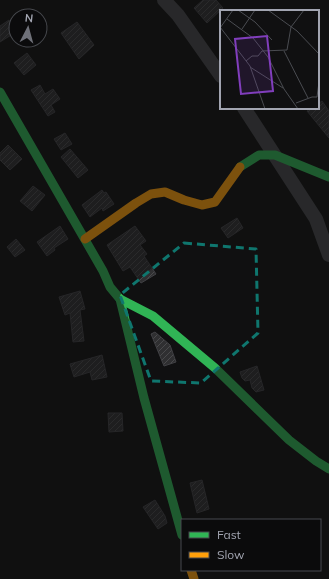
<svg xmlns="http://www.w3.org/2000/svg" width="329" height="579" font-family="Mulish,sans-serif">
  <defs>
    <pattern id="building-hatch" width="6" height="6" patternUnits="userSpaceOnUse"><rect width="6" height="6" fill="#2f2f31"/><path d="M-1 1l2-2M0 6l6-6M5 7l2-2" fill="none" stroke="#4a4a4c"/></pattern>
  </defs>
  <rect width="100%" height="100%" fill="#101011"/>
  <!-- building -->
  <g fill="url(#building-hatch)" stroke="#404044">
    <polygon points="203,0 216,0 223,8 207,23 194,8"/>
    <polygon points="9,20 16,32 0,42 0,26"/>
    <polygon points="77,22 94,45 79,59 61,33"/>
    <polygon points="27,53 36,65 24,75 14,63"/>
    <polygon points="40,85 45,94 53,89 60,99 51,105 55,112 48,116 31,90"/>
    <polygon points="322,101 329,111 329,138 307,111 312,108 318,108 318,104"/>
    <polygon points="65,133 72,144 61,150 54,139"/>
    <polygon points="8,145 22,159 10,170 0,160 0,153"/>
    <polygon points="70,149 88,170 78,178 61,157"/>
    <polygon points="33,186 45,195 32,211 20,201"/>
    <polygon points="102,190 104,193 106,192 114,204 103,211 102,208 90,217 82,205"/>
    <polygon points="237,218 243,228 228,238 221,228"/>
    <polygon points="60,226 68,239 54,248 55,250 47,256 37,242"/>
    <polygon points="135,226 146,241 140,245 147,254 144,256 156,274 141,283 130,267 123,271 107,245"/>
    <polygon points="16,239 25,250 15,257 7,247"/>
    <polygon points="80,291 85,309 80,310 84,341 73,342 70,313 65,315 59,297"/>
    <polygon points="155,332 170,345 176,362 164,366 151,334"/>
    <polygon points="102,355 107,377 92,380 90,372 74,377 70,364"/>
    <polygon points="257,366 264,390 256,392 252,388 250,380 245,381 242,378 240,372"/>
    <polygon points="108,413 122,413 123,431 109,432"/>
    <polygon points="202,480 209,509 197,513 190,483"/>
    <polygon points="155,500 165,516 167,523 158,529 143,507"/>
  </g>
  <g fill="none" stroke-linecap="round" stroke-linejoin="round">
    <!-- street -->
    <g stroke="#454649" stroke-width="14">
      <polyline points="164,0 178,15 221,76"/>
      <polyline points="244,108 316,219 329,255"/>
    </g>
    <!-- fast -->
    <g stroke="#30b455" stroke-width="9">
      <polyline points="0,92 103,271 110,287 120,299 144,398 182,535"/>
      <polyline points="240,167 259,155 275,155 329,177"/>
      <polyline points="120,299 153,316 215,368 289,440 316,461 329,469"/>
    </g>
    <!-- slow -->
    <g stroke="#ff9f0a" stroke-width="9">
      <polyline points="85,239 136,203 151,194 165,192 184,200 202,205 215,202 240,167"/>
      <polyline points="191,570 194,579"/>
    </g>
  </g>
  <!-- marked area -->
  <path d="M0 0H329V579H0ZM184,243L256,249L258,333L201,383L151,381L120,295Z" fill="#101011" fill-opacity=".55" fill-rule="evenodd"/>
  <path fill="none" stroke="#0f766e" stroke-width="3" stroke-dasharray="8 5" stroke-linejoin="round" d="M184,243L256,249L258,333L201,383L151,381L120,295Z"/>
  <!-- overview -->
  <g transform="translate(220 10)">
    <rect width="99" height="99" fill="#101011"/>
    <path fill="none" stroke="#4a4c51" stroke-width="1" d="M18,0L35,12L52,30M48,0L77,21L99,44M7,9L33,28L48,47L64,79L78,99M0,17L30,56L45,99M0,18L13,0M22,19L35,0M64,41L88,88M26,51L32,46H38L42,41L67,40L71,17L84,0M30,57L63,78M76,93L92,87H97L99,72"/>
    <path fill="#813ebd" fill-opacity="0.15" stroke="#813ebd" stroke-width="2" d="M47,26L53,81L21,84L15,29Z"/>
    <rect width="99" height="99" fill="none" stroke="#a2a5b1" stroke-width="2"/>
  </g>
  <!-- legend -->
  <rect x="181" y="519" width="140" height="52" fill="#0b0b0c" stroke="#47494e"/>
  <rect x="189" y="532" width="20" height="6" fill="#30b455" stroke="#47494e"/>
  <text x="217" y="539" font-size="12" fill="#a2a5b1">Fast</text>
  <rect x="189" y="552" width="20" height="6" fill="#ff9f0a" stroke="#47494e"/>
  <text x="217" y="559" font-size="12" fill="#a2a5b1">Slow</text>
  <!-- north arrow -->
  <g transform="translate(28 28) rotate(6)"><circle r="19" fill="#0b0b0c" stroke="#47494e"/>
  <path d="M0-3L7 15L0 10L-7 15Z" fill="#6f7179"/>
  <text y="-6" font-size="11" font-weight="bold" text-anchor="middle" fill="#a2a5b1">N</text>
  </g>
</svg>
